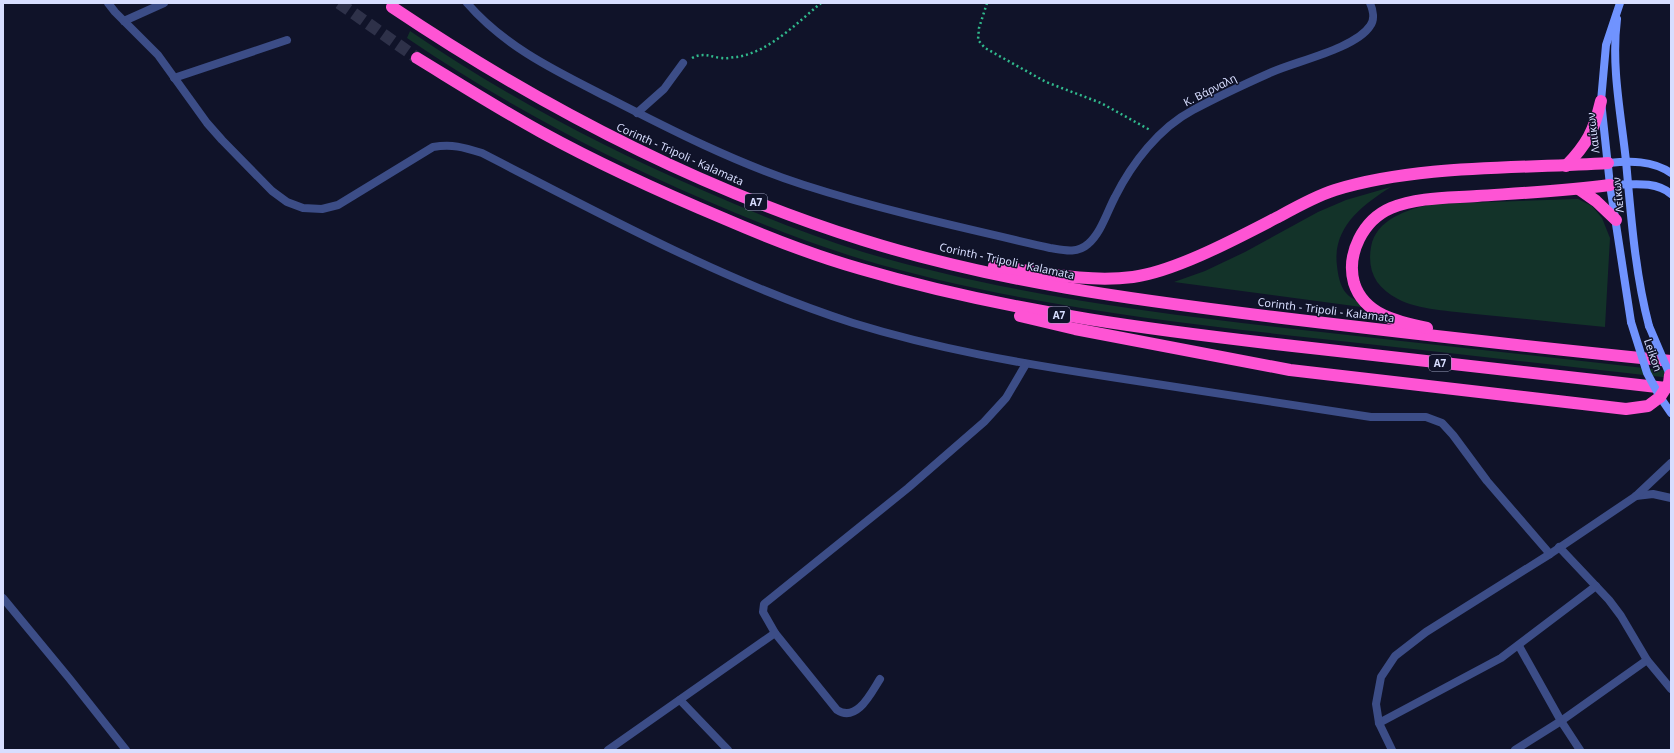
<svg xmlns="http://www.w3.org/2000/svg" width="1674" height="753" font-family="'Noto Sans',sans-serif">
  <rect width="100%" height="100%" fill="#101329"/>
  <!-- green -->
  <g fill="#133329">
    <path d="M410,31C502,94 600,146 702,190C754,213 808,235 863,252C1012,296 1167,315 1321,332C1438,345 1554,358 1671,371V378C1552,365 1433,351 1313,338C1161,321 1008,303 861,259C808,243 756,222 705,200C601,155 501,102 407,38Z"/>
    <path d="M1391,187C1362,205 1332,228 1337,266C1338,275 1340,286 1346,293C1351,299 1362,303 1369,308L1174,282L1205,271L1245,252L1318,212L1346,200Z"/>
    <path d="M1578,199L1592,206L1602,218L1610,238L1605,327C1562,323 1519,318 1475,314C1452,311 1418,310 1398,299C1376,288 1367,271 1371,247C1376,219 1407,210 1431,204Z"/>
  </g>
  <g fill="none" stroke-linecap="round" stroke-linejoin="round">
    <!-- highway-tunnel -->
    <polyline stroke="#2e3149" stroke-width="12" stroke-dasharray="12 6" stroke-linecap="butt" points="339,3 417,58"/>
    <!-- path -->
    <g stroke="#31ba8d" stroke-width="2.5" stroke-dasharray="2 3" stroke-linecap="butt">
      <polyline points="987,3 979,28 978,40 985,48 1046,82 1101,103 1150,130"/>
      <path d="M692,58C703,52 711,57 722,58C726,59 732,57 737,57C769,52 797,23 821,3"/>
    </g>
    <!-- lane -->
    <g stroke="#3c4d87" stroke-width="8">
      <polyline points="124,21 164,3"/>
      <polyline points="174,78 287,40"/>
    </g>
    <!-- street -->
    <g stroke="#3c4d87" stroke-width="8">
      <path d="M108,3L115,12L158,55L207,123L222,140L272,191L287,202L303,208L322,209L338,205L433,147C452,144 463,147 482,153C603,215 723,281 853,323C937,349 1024,364 1111,377C1198,391 1285,403 1371,417H1426L1442,423L1453,435L1487,481L1550,554"/>
      <path d="M467,3C505,47 556,71 607,97C671,130 736,163 804,185C885,211 968,229 1050,248C1063,250 1077,254 1088,244C1101,233 1107,212 1115,197C1132,163 1159,128 1193,110C1219,96 1245,84 1272,72C1297,61 1356,48 1370,26C1375,20 1373,10 1370,3"/>
      <polyline points="637,113 664,89 683,63"/>
      <polyline points="1636,496 1653,494 1671,498"/>
      <polyline points="1559,547 1609,600 1621,616 1647,660 1671,689"/>
      <polyline points="3,598 69,678 126,750"/>
      <polyline points="1519,646 1561,721 1580,750"/>
      <path d="M880,679C871,693 857,723 837,710L775,633L763,612L764,604L908,488L984,422L1006,398L1026,364"/>
      <polyline points="680,700 728,750"/>
      <polyline points="1379,723 1501,658 1596,586"/>
      <polyline points="608,750 775,633"/>
      <polyline points="1392,750 1379,723 1376,704 1381,677 1395,656 1426,632 1550,554 1636,496 1671,463"/>
      <polyline points="1515,750 1561,721 1647,660"/>
    </g>
    <!-- secondary -->
    <g stroke="#7093fe" stroke-width="8">
      <polyline points="1620,3 1606,45 1601,101 1610,185 1631,322"/>
      <path d="M1617,19C1611,67 1621,114 1626,161C1631,216 1635,273 1649,326"/>
      <path d="M1608,163C1630,161 1652,160 1671,173"/>
      <path d="M1610,185C1630,185 1655,180 1671,194"/>
      <polyline points="1660,397 1671,413"/>
    </g>
    <!-- highway -->
    <g stroke="#fe54d4" stroke-width="12">
      <path d="M392,7C538,105 694,187 863,240C996,282 1136,300 1274,317C1407,333 1539,348 1671,361"/>
      <path d="M417,58C458,83 499,109 541,132C601,165 663,193 725,219C769,238 815,256 861,269C1011,313 1165,332 1320,349C1435,362 1550,375 1666,388"/>
      <path d="M1566,166C1587,144 1594,131 1601,101"/>
      <polyline points="1579,189 1596,201 1616,220"/>
      <path d="M994,266C1040,272 1087,283 1133,277C1177,271 1241,236 1280,216C1298,206 1316,196 1335,190C1420,164 1520,169 1608,163"/>
      <polyline points="1020,316 1075,329 1290,370 1626,409 1648,406 1660,397"/>
      <path d="M1427,328C1398,322 1364,315 1354,283C1346,254 1363,220 1391,208C1418,197 1449,198 1477,196C1522,193 1566,191 1610,185"/>
    </g>
    <!-- secondary-bridge -->
    <g stroke="#7093fe" stroke-width="8">
      <polyline points="1631,322 1647,373 1660,397"/>
      <polyline points="1649,326 1670,375"/>
    </g>
    <!-- highway-bridge -->
    <polyline stroke="#fe54d4" stroke-width="12" points="1660,397 1669,383 1670,375"/>
  </g>
  <g text-anchor="middle" stroke-width="3" stroke-linejoin="round" paint-order="stroke">
    <!-- shield labels -->
    <g fill="#101329" stroke="#9ca1bf" stroke-width="1">
      <rect x="745" y="194" width="22" height="16" rx="3"/>
      <rect x="1048" y="307" width="22" height="16" rx="3"/>
      <rect x="1429" y="355" width="22" height="16" rx="3"/>
    </g>
    <g font-size="10" font-weight="bold" fill="#d8deff">
      <text x="756" y="206">Α7</text>
      <text x="1059" y="319">Α7</text>
      <text x="1440" y="367">Α7</text>
    </g>
    <!-- street labels -->
    <g font-size="11" fill="#d8deff" stroke="#101329">
      <text transform="translate(1210 90) rotate(-27)" y="4">Κ. Βάρναλη</text>
      <text transform="translate(1593 133) rotate(-97)" y="4">Λαιίκων</text>
      <text transform="translate(680 154) rotate(24)" y="4">Corinth - Tripoli - Kalamata</text>
      <text transform="translate(1618 195) rotate(-96)" y="4">Λεΐκων</text>
      <text transform="translate(1007 261) rotate(12)" y="4">Corinth - Tripoli - Kalamata</text>
      <text transform="translate(1326 310) rotate(7)" y="4">Corinth - Tripoli - Kalamata</text>
      <text transform="translate(1653 355) rotate(71)" y="4">Leikon</text>
    </g>
  </g>
  <!-- border -->
  <rect width="1674" height="753" fill="none" stroke="#d8deff" stroke-width="8"/>
</svg>
